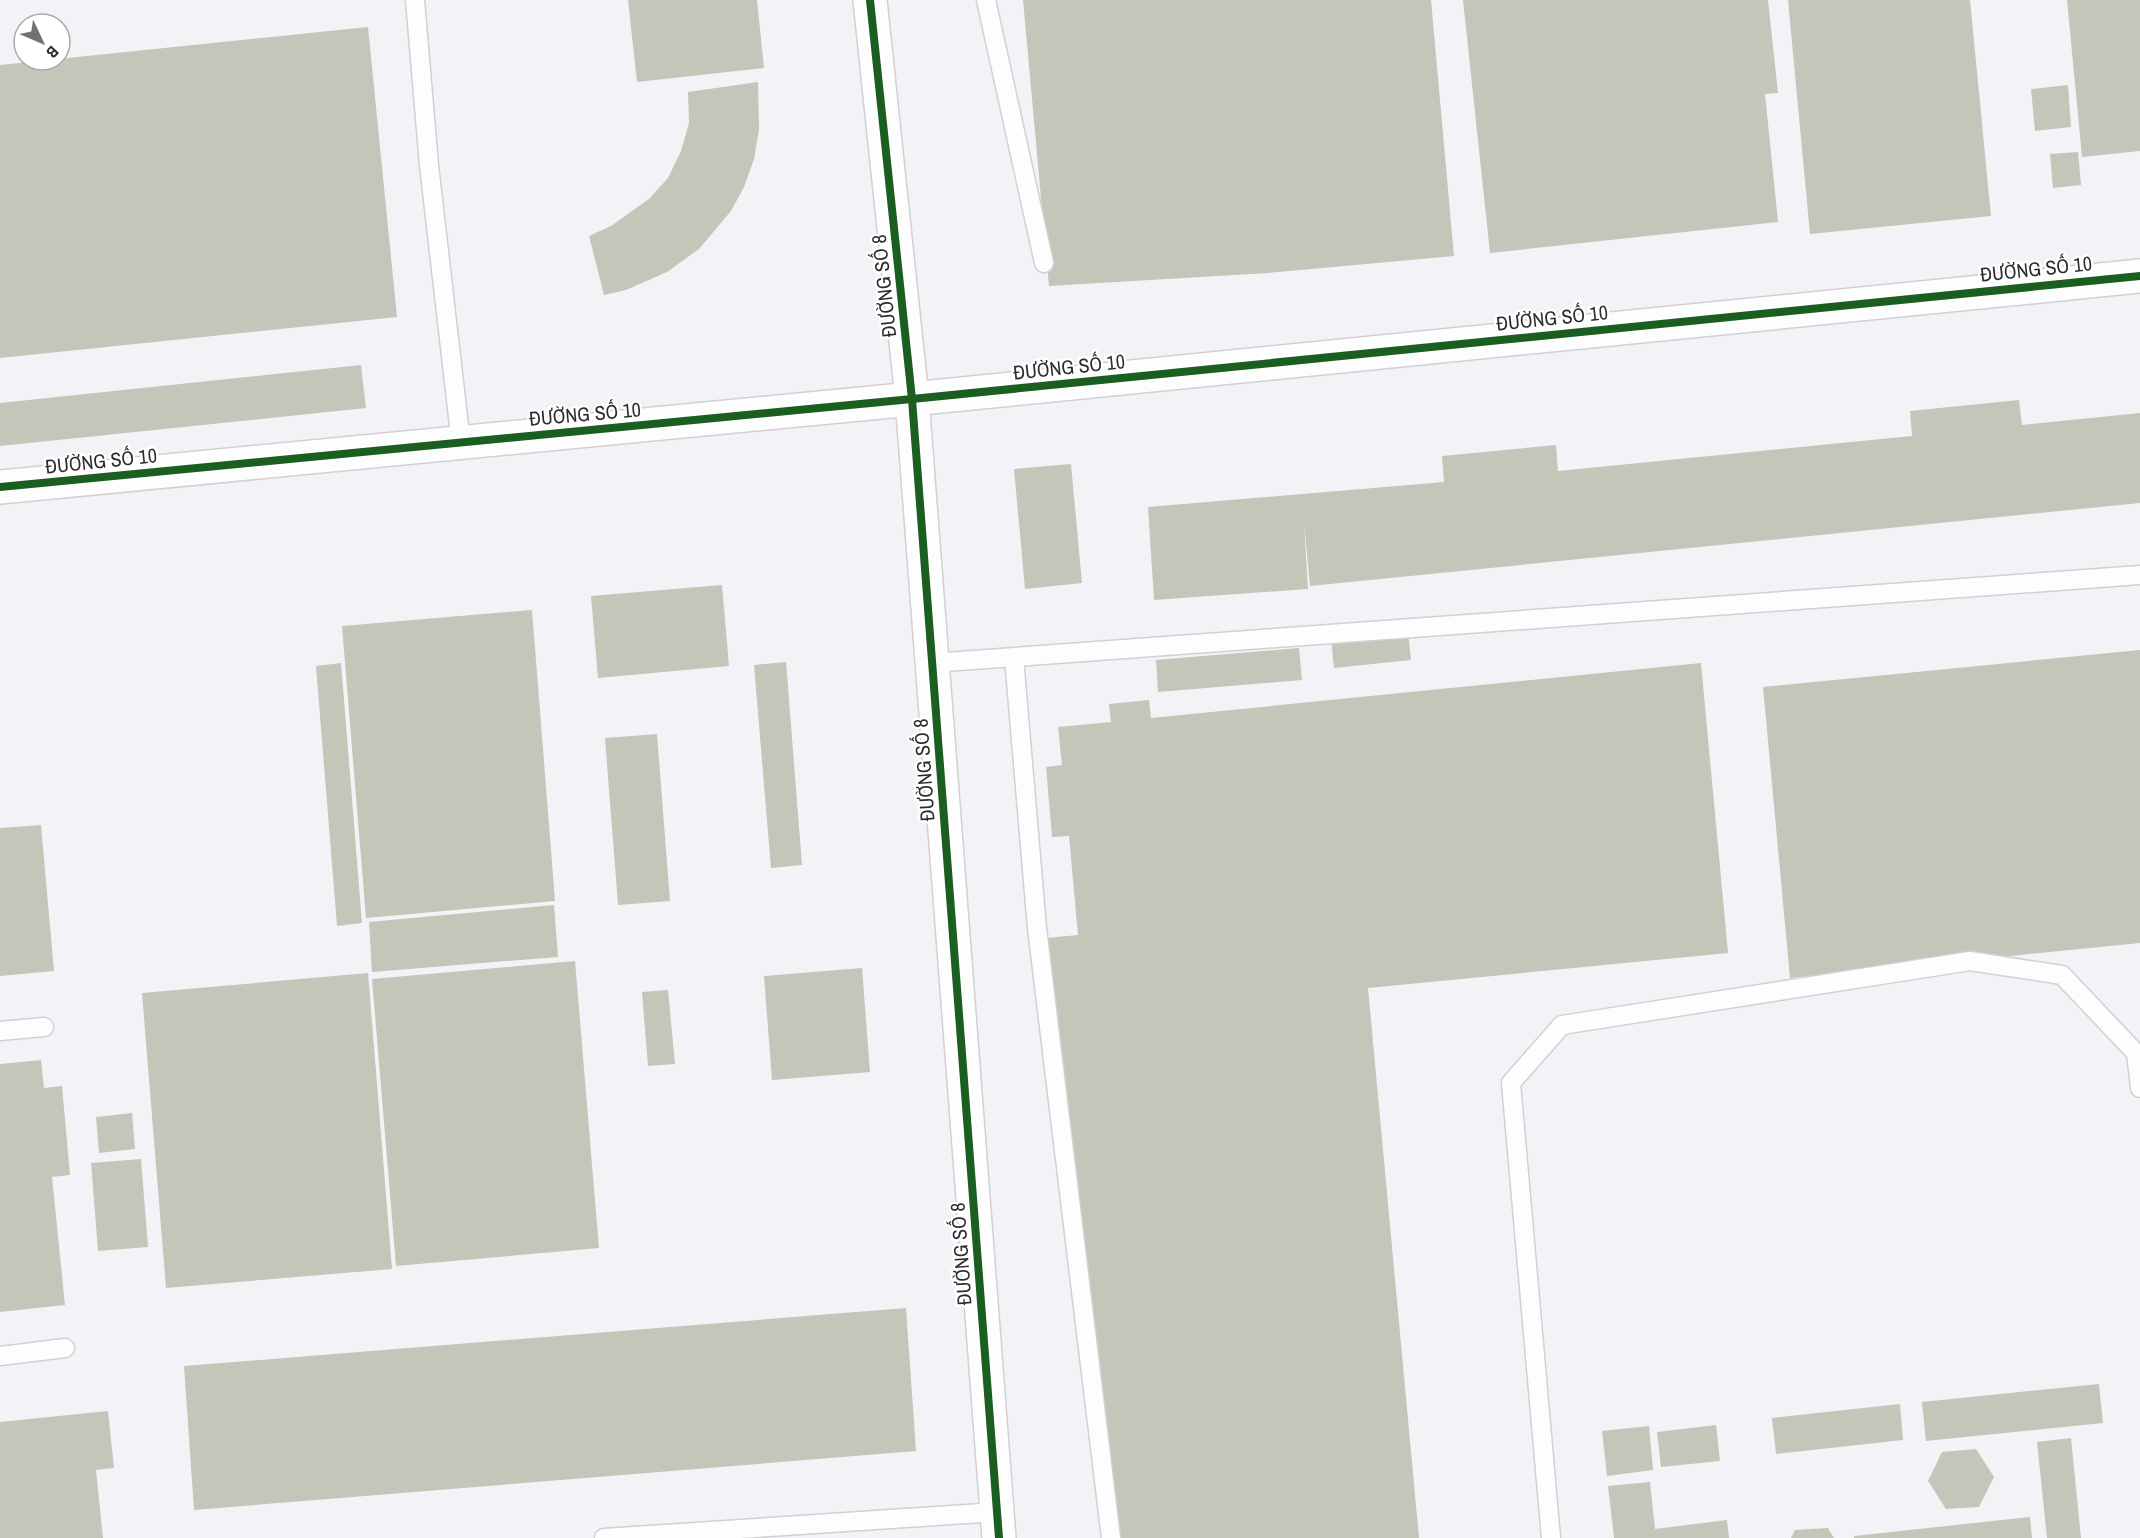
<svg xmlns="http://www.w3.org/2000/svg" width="2140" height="1538" font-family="'Archivo Narrow',sans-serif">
  <rect width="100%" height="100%" fill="#f4f2f7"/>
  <!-- building -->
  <g fill="#c5c5ba">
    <polygon points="628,0 757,0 764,68 637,82"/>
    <polygon points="1023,0 1431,0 1454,256 1268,273 1049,286"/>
    <polygon points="1463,0 1768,0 1778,93 1765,94 1778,222 1490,253"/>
    <polygon points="1788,0 1970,0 1991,216 1810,234"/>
    <polygon points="2067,0 2140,0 2140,151 2082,157"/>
    <polygon points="368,27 397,317 0,358 0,65"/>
    <polygon points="758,82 759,129 754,159 744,187 731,211 699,249 667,272 626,290 604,295 589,236 611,226 649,199 668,178 681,151 689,123 688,92"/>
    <polygon points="2068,85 2071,127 2035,131 2031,89"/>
    <polygon points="2078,152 2081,185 2053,188 2050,154"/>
    <polygon points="361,365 366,408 0,446 0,403"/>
    <polygon points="2019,400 2022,425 2140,413 2140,503 1310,586 1304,523 1308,589 1154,600 1148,507 1444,482 1442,456 1556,445 1558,471 1912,436 1910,411"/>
    <polygon points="1071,464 1082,583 1025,589 1014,469"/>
    <polygon points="722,585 729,666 598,678 591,596"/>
    <polygon points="532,610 555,901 366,918 342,626"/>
    <polygon points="1408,632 1411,660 1334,668 1331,639"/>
    <polygon points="1299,648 1302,680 1158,692 1156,660"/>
    <polygon points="2140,650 2140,943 1790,978 1763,687"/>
    <polygon points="786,662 802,865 771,868 754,665"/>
    <polygon points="341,663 362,923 337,926 316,666"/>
    <polygon points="1701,663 1728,953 1368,988 1419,1538 1101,1538 1046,938 1078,935 1069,836 1052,837 1046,767 1062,765 1058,727 1111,722 1109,704 1149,700 1151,718"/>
    <polygon points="657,734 670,901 618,905 605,738"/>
    <polygon points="41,825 54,971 0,976 0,828"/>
    <polygon points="554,905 558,957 372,972 369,922"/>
    <polygon points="575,961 599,1248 396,1266 372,979"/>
    <polygon points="862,968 870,1072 772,1080 764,976"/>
    <polygon points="368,973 392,1269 166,1288 142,993"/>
    <polygon points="668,990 675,1064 648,1066 642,992"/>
    <polygon points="41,1060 44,1088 62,1086 70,1175 52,1177 65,1305 0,1312 0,1064"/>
    <polygon points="132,1113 135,1149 99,1153 96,1117"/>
    <polygon points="141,1159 148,1247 98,1251 91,1163"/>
    <polygon points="906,1308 916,1451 194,1510 184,1366"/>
    <polygon points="2099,1384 2103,1423 1926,1441 1922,1402"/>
    <polygon points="1900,1404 1903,1440 1776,1454 1772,1418"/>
    <polygon points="108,1411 114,1468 96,1470 103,1538 0,1538 0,1422"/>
    <polygon points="1716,1425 1720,1461 1661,1467 1657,1432"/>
    <polygon points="1649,1426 1653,1470 1607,1476 1602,1431"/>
    <polygon points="2071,1438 2081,1538 2047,1538 2037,1442"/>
    <polygon points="1976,1449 1994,1477 1979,1507 1946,1509 1928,1481 1942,1452"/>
    <polygon points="1650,1482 1655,1529 1727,1520 1729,1538 1614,1538 1608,1486"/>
    <polygon points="2030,1517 2032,1538 1854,1538 1854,1536"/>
    <polygon points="1828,1528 1834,1538 1791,1538 1795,1530"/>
  </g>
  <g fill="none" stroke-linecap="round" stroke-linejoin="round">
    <!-- service casing -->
    <g stroke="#d1d0d3" stroke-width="21">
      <g id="service">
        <polyline points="415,0 429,165 461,443"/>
        <polyline points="986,0 1044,263"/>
        <polyline points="1014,658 1037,928 1111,1538"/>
        <polyline points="932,663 2140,575"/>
        <polyline points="0,1031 44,1027"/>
        <polyline points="0,1356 65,1348"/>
        <polyline points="604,1538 997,1512"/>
        <polyline points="1551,1538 1511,1083 1562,1025 1970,961 2062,975 2136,1053 2140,1088"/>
      </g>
    </g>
    <!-- minor casing -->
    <g stroke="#d1d0d3" stroke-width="36">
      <g id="minor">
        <polyline points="870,0 912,399 999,1538"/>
        <polyline points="0,487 912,399 2140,276"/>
      </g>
    </g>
    <!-- service -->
    <use href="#service" stroke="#fdfdfe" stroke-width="18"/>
    <!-- minor -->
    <use href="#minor" stroke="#fdfdfe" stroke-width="33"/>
    <!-- cycleway casing -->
    <g stroke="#fff" stroke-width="11">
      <g id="cycleway">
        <polyline points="870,0 912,399 999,1538"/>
        <polyline points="0,487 912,399 2140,276"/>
      </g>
    </g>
    <!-- cycleway -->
    <use href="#cycleway" stroke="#1b5e20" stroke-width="8"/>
  </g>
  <g text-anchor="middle" stroke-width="4.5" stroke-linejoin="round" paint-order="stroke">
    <!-- street labels -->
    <g font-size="20" fill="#2d2c2f" stroke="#fff">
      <text transform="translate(2036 269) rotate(-6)" y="7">ĐƯỜNG SỐ 10</text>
      <text transform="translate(884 286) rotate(-96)" y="7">ĐƯỜNG SỐ 8</text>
      <text transform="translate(1552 318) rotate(-6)" y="7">ĐƯỜNG SỐ 10</text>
      <text transform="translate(1069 367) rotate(-6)" y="7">ĐƯỜNG SỐ 10</text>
      <text transform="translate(585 414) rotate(-5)" y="7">ĐƯỜNG SỐ 10</text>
      <text transform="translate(101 461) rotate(-6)" y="7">ĐƯỜNG SỐ 10</text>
      <text transform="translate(924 770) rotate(-94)" y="7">ĐƯỜNG SỐ 8</text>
      <text transform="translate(961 1254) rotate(-94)" y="7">ĐƯỜNG SỐ 8</text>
    </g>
  </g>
  <!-- north arrow -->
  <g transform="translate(42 42) rotate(134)"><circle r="28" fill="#ffffff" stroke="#ababac" stroke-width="1.5"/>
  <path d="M0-4.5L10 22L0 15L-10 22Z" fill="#737175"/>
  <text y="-9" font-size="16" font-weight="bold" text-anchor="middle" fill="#2d2c2f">B</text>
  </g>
</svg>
